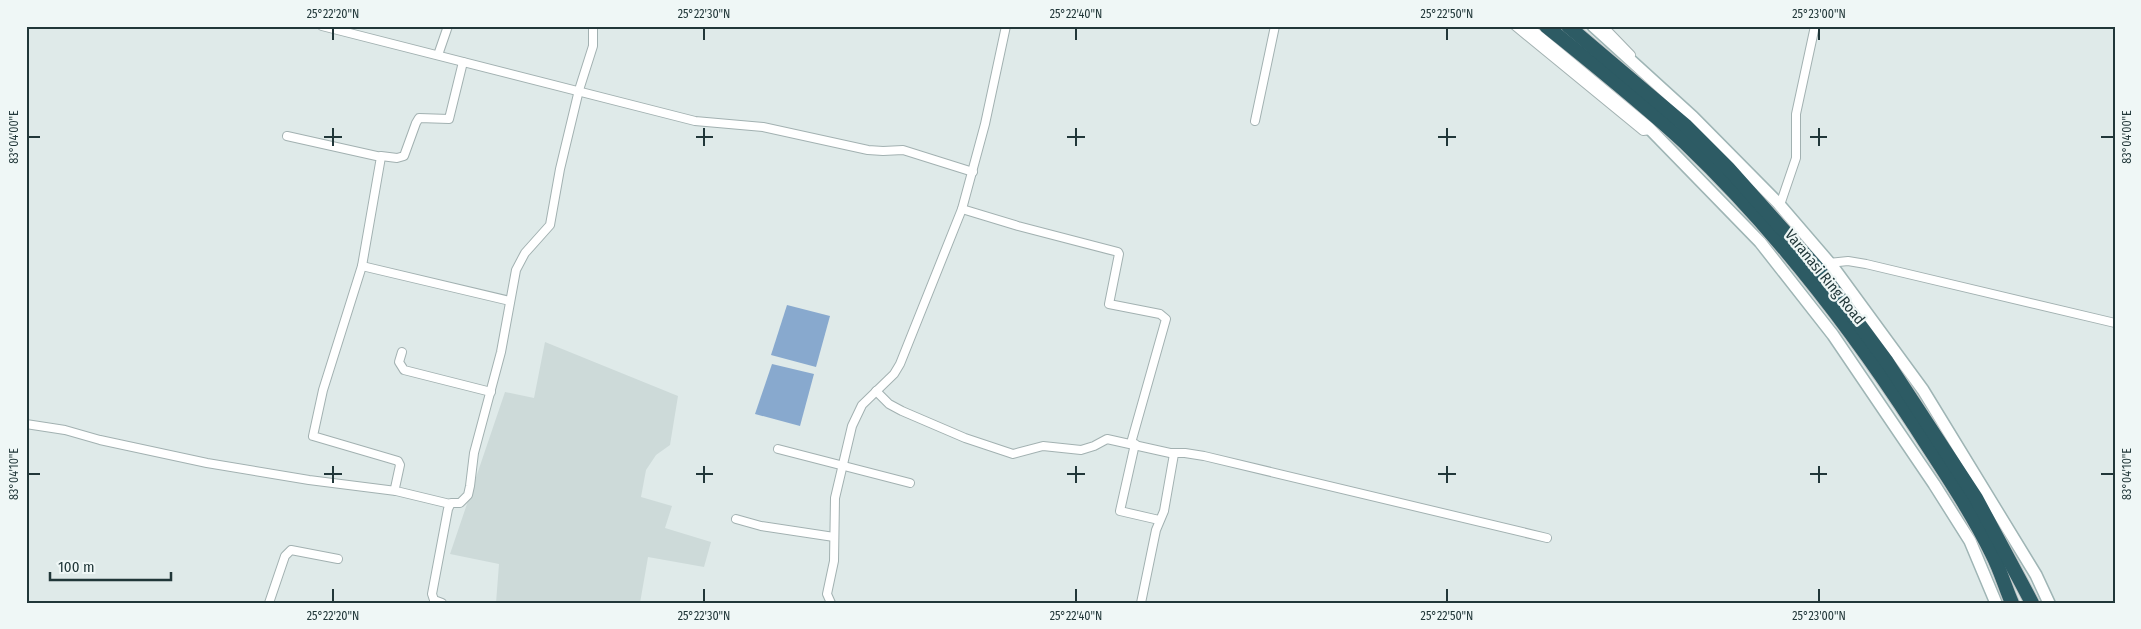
<svg xmlns="http://www.w3.org/2000/svg" width="2141" height="629" font-family="'Fira Sans Condensed',sans-serif">
  <rect width="100%" height="100%" fill="#dfeae9"/>
  <!-- built -->
  <polygon fill="#cddad9" points="545,342 678,396 670,445 656,455 646,470 641,497 672,506 665,528 711,542 704,567 648,557 640,603 496,603 499,564 450,554 505,392 534,398"/>
  <!-- water -->
  <g fill="#88a9ce">
    <polygon points="787,305 830,316 816,367 771,355"/>
    <polygon points="772,364 814,374 800,426 755,414"/>
  </g>
  <g fill="none" stroke-linecap="round" stroke-linejoin="round">
    <!-- street casing -->
    <g stroke="#a2b1b1" stroke-width="10">
      <g id="street">
        <polyline points="322,26 695,121 763,127 868,150 883,151 903,150 973,172"/>
        <polyline points="1515,26 1643,131 1651,130"/>
        <polyline points="1603,26 1631,55"/>
        <polyline points="438,55 448,26"/>
        <polyline points="1255,121 1275,26"/>
        <polyline points="287,136 381,157 362,266 323,390 313,436 398,461 400,465 395,488 396,491 450,504"/>
        <polyline points="381,156 397,158 404,156 416,123 419,118 449,119 463,62"/>
        <polyline points="1780,205 1796,158 1796,114 1815,26"/>
        <polyline points="962,209 1018,226 1118,252 1119,254 1109,304 1160,314 1166,319 1131,443"/>
        <polyline points="1829,263 1848,261 1866,264 2115,323"/>
        <polyline points="362,266 510,301"/>
        <polyline points="402,352 399,362 404,370 491,392"/>
        <polyline points="876,391 889,404 902,411 965,438 1013,454 1043,446 1081,450 1094,446 1107,439 1170,453 1185,453 1204,456 1547,538"/>
        <polyline points="26,424 65,430 100,440 207,463 309,480 396,491"/>
        <polyline points="1135,444 1120,511 1159,520"/>
        <polyline points="778,449 910,483"/>
        <polyline points="736,519 761,526 834,537"/>
        <polyline points="269,603 285,556 291,550 338,559"/>
        <polyline points="442,603 434,600 432,594 448,509 451,503 460,503 468,495 470,486 474,453 501,352 516,270 525,253 550,225 560,169 579,90 593,46 593,26"/>
        <polyline points="831,603 827,594 834,561 835,498 852,426 862,405 894,374 900,364 962,209 985,124 1006,26"/>
        <polyline points="1141,603 1156,530 1164,511 1174,454"/>
      </g>
    </g>
    <!-- secondary casing -->
    <g stroke="#9fb5b5" stroke-width="14">
      <g id="secondary">
        <polyline points="1526,26 1649,128 1760,242 1833,335 1934,484 1970,541 1996,603"/>
        <polyline points="1593,26 1693,117 1778,203 1833,267 1923,390 2036,575 2049,603"/>
      </g>
    </g>
    <!-- highway casing -->
    <g stroke="#c1c7c8" stroke-width="16">
      <g id="highway">
        <path d="M1546,26C1593,64 1641,102 1685,143C1773,227 1850,326 1916,428C1942,469 1970,509 1992,554C2000,569 2005,587 2012,603"/>
        <polyline points="1568,26 1685,125 1728,168 1818,269 1887,362 1976,498 2032,603"/>
      </g>
    </g>
    <!-- street -->
    <use href="#street" stroke="#fff" stroke-width="8"/>
    <!-- secondary -->
    <use href="#secondary" stroke="#fff" stroke-width="11"/>
    <!-- highway -->
    <use href="#highway" stroke="#2d5b64" stroke-width="14"/>
  </g>
  <!-- ticks -->
  <path fill="none" stroke="#213739" stroke-width="2" d="M333,28V40M704,28V40M1076,28V40M1447,28V40M1819,28V40M333,128V146M704,128V146M1076,128V146M1447,128V146M1819,128V146M28,137H40M324,137H342M696,137H713M1067,137H1085M1438,137H1456M1810,137H1827M2101,137H2114M333,466V483M704,466V483M1076,466V483M1447,466V483M1819,466V483M28,474H40M324,474H342M696,474H713M1067,474H1085M1438,474H1456M1810,474H1827M2101,474H2114M333,589V602M704,589V602M1076,589V602M1447,589V602M1819,589V602"/>
  <g text-anchor="middle" stroke-width="4.5" stroke-linejoin="round" paint-order="stroke">
    <!-- street labels -->
    <g font-size="15" fill="#213739" stroke="#eff7f6">
      <text transform="translate(1825 277) rotate(51)" y="5">Varanasi Ring Road</text>
    </g>
  </g>
  <!-- border -->
  <rect width="2141" height="629" fill="none" stroke="#eff7f6" stroke-width="55"/>
  <!-- scale -->
  <path d="M50 572v8h121v-8" fill="none" stroke="#213739" stroke-width="2.5"/>
  <text x="58" y="572" font-size="15" fill="#213739" stroke="#eff7f6" stroke-width="4" paint-order="stroke">100 m</text>
  <rect x="28" y="28" width="2086" height="574" fill="none" stroke="#213739" stroke-width="2"/>
  <g font-size="12" text-anchor="middle" fill="#213739">
    <text x="333" y="18">25°22'20"N</text>
    <text x="704" y="18">25°22'30"N</text>
    <text x="1076" y="18">25°22'40"N</text>
    <text x="1447" y="18">25°22'50"N</text>
    <text x="1819" y="18">25°23'00"N</text>
    <text transform="translate(2127 137) rotate(-90)" y="4">83°04'00"E</text>
    <text transform="translate(14 137) rotate(-90)" y="4">83°04'00"E</text>
    <text transform="translate(2127 474) rotate(-90)" y="4">83°04'10"E</text>
    <text transform="translate(14 474) rotate(-90)" y="4">83°04'10"E</text>
    <text x="333" y="620">25°22'20"N</text>
    <text x="704" y="620">25°22'30"N</text>
    <text x="1076" y="620">25°22'40"N</text>
    <text x="1447" y="620">25°22'50"N</text>
    <text x="1819" y="620">25°23'00"N</text>
  </g>
</svg>
